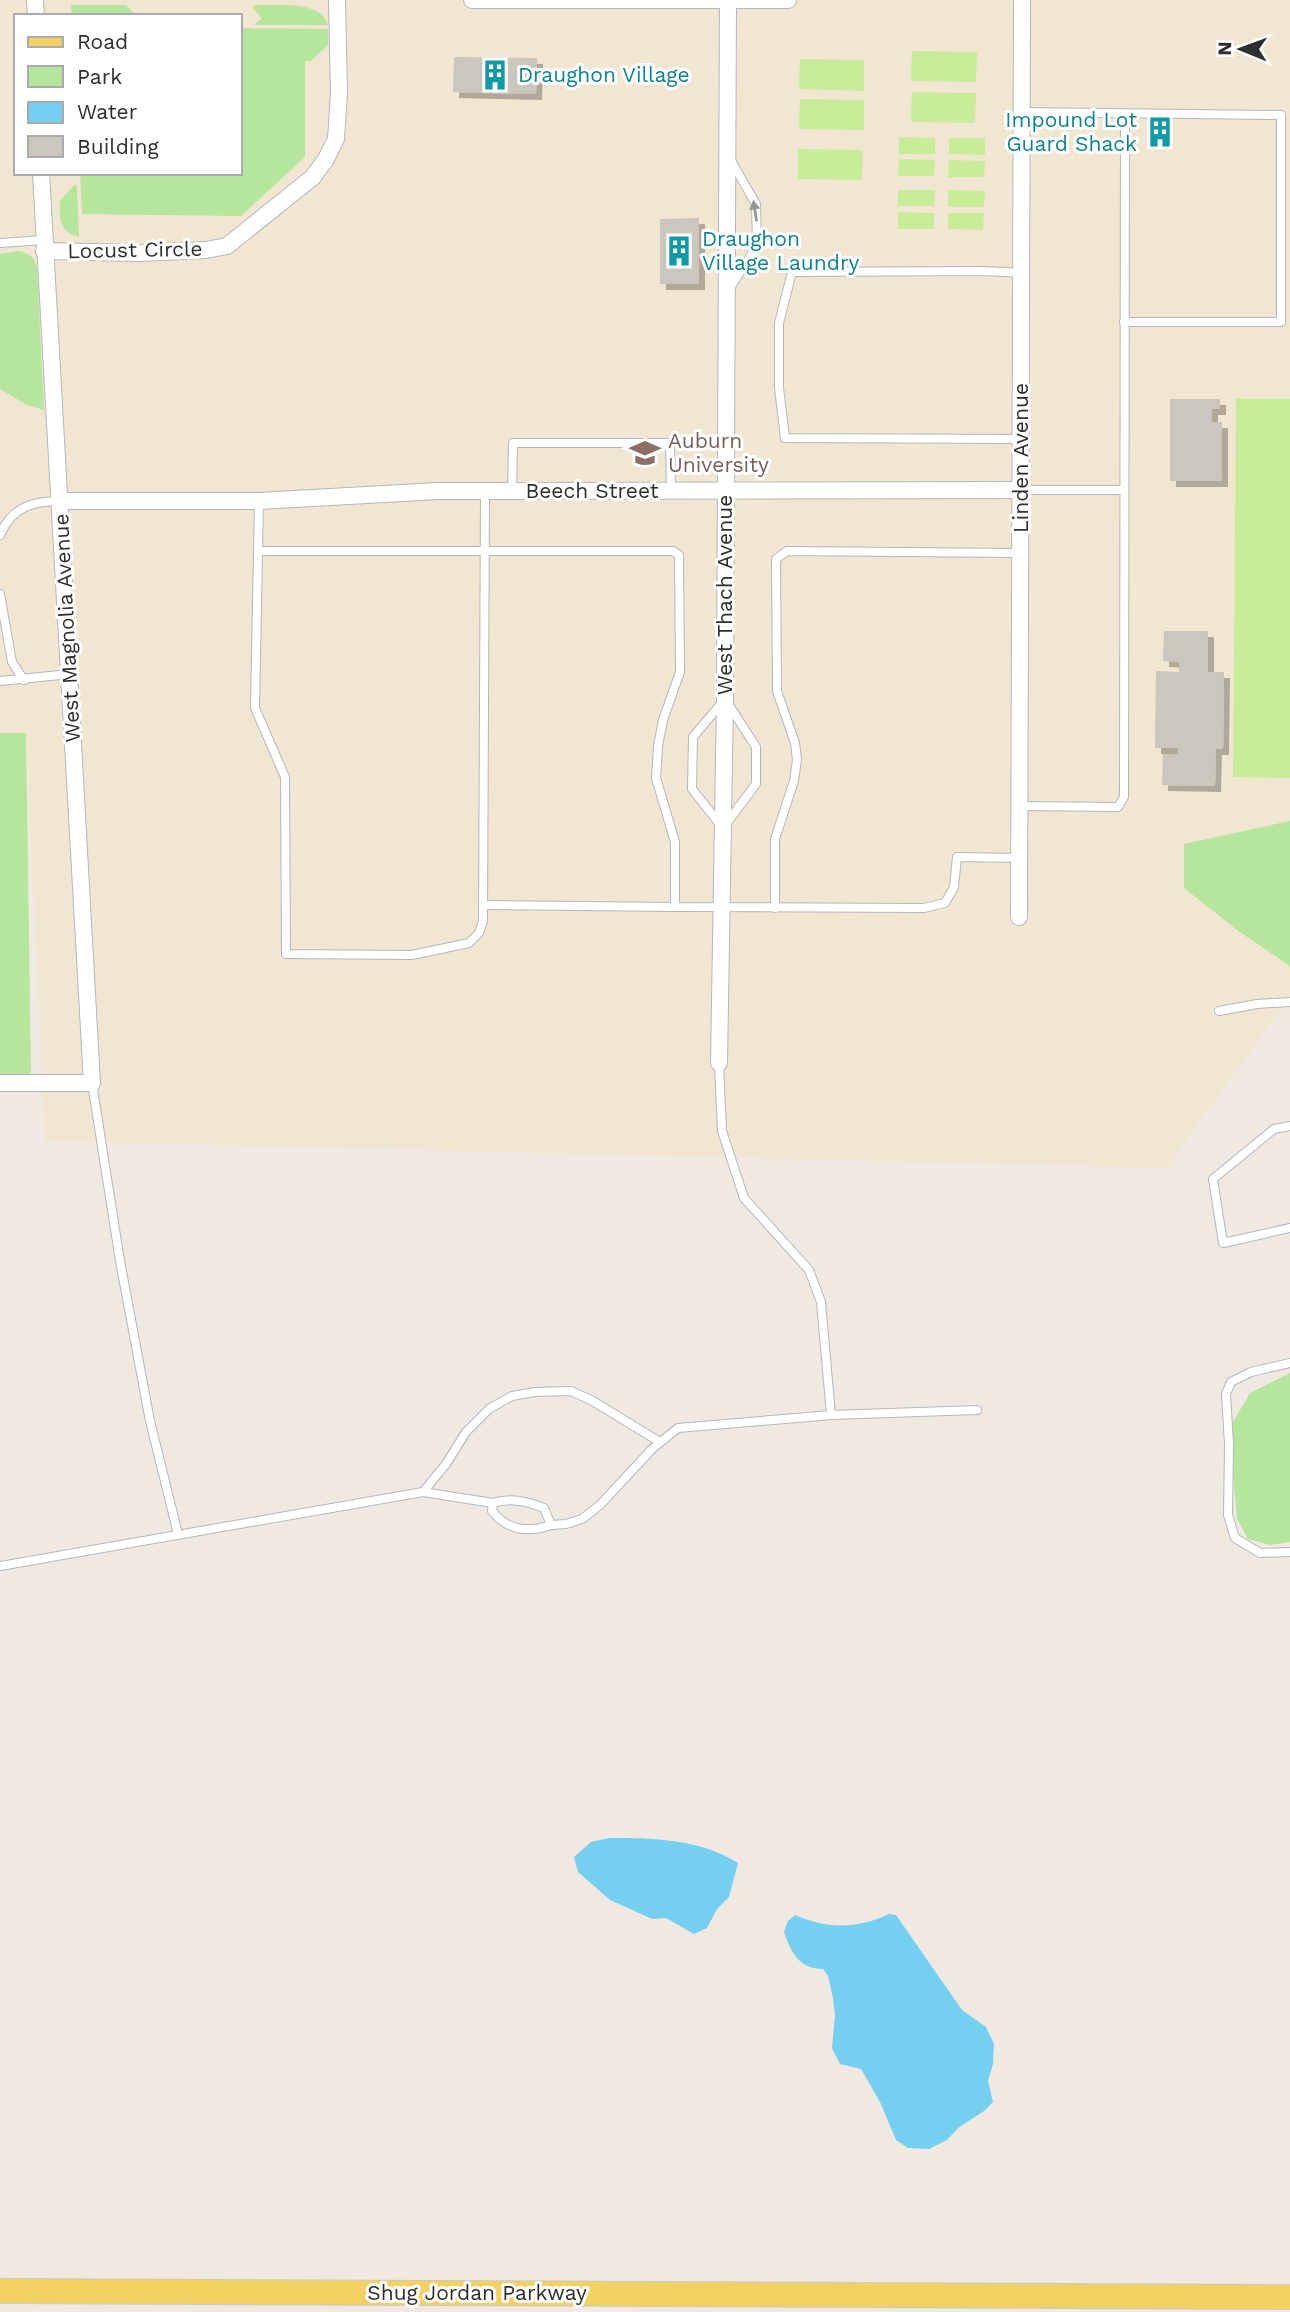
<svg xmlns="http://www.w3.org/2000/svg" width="1290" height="2312" font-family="'Work Sans',sans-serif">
  <defs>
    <filter id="shadow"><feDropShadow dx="6" dy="6" stdDeviation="0" flood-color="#0004"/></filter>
  </defs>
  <rect width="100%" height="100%" fill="#efe9e1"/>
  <!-- education -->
  <path fill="#f0e6d1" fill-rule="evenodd" d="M0,0H1290V997L1166,1168L45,1141L26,734L0,733ZM16,16H240V173H16Z"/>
  <!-- green -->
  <g fill="#b6e59e">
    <polygon points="71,5 126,5 136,16 72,16"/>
    <path d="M255,5C279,6 321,0 328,25H254L262,18L253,8Z"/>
    <polygon points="240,28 328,29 328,45 311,61 305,61 305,157 241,216 82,214 80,173 240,173"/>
    <path d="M74,185L77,186L79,237C60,233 59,218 60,201Z"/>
    <path d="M18,251C29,253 34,256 37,268L44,410L27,405L0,389V254Z"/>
    <polygon points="0,733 26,733 31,1075 0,1075"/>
    <polygon points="1290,821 1290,966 1237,930 1184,888 1184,844"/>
    <polygon points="1290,1373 1290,1542 1270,1545 1248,1539 1237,1519 1229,1429 1250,1393"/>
  </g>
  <!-- pitch -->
  <g fill="#c9ec9a">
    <polygon points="912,51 977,52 976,82 911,81"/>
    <polygon points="800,59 864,60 864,91 799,89"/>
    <polygon points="912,92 976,93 975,123 911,122"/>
    <polygon points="800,99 864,100 864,130 799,129"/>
    <polygon points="899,137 935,138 935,154 899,154"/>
    <polygon points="949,138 985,138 985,155 949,154"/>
    <polygon points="798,149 863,150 862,180 798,179"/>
    <polygon points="899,159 935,160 934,176 898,176"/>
    <polygon points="949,160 985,161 984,177 948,177"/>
    <polygon points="898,190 935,190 934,206 898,206"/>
    <polygon points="948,190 985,191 984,207 948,207"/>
    <polygon points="898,212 934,213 934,229 898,229"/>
    <polygon points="948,213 984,213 983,230 948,229"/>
    <polygon points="1236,399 1290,399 1290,778 1233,777"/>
  </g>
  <!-- water -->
  <g fill="#75cff0">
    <path d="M609,1838C653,1838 700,1839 738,1863L729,1897L717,1909L707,1928L694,1934L666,1918L652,1919L610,1900L578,1872L574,1857L591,1842Z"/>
    <path d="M889,1914L896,1915L962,2010L986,2027L994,2044L993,2064L988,2081L993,2102L984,2111L958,2128L947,2140L929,2149L908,2148L896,2140L880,2102L861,2069L840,2064L832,2048L835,2015L833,1998L828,1976L823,1969C799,1969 791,1952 784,1932L788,1921L795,1915C826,1929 858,1929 889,1914Z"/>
  </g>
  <!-- building -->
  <g fill="#cbc7bf" stroke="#cbc5ba" stroke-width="2" filter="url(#shadow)">
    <polygon points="455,58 536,59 535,93 454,91"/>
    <polygon points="698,219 698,283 661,283 661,220"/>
    <polygon points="1171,400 1219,400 1219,408 1211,408 1211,423 1221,423 1221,480 1171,480"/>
    <polygon points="1165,632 1207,632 1207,673 1223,673 1222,748 1215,748 1214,785 1163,784 1164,755 1179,755 1179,747 1156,747 1157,672 1180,673 1180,661 1164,660"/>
  </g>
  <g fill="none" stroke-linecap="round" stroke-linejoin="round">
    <!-- lane casing -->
    <g stroke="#b4b7c1" stroke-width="10">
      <g id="lane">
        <polyline points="1022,112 1281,115 1281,322 1124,322"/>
        <polyline points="730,159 756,204 757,246 730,288"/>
        <polyline points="0,243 44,240"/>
        <polyline points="1020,439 785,438 779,388 779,323 792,272 982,271 1022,273"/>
        <polyline points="1020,490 1123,490"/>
        <polyline points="512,492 513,443 670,443 671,491"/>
        <polyline points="259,501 255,708 285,777 286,954 412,955 469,943 479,933 483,921 485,492"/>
        <path d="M0,535C12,507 32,501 61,501"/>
        <polyline points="259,551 673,551 679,555 680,672 663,720 658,746 656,778 675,842 675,907 924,908 945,903 954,887 957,857 1020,858"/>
        <polyline points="0,594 12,662 24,680"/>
        <polyline points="0,681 70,674"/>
        <polygon points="725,699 756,747 756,784 723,828 692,789 693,737"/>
        <polyline points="1020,806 1118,807 1124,797 1125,114"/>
        <polyline points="483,905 675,907"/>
        <polyline points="775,908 775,839 794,781 797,760 795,743 777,691 776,559 787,551 1020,553"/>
        <polyline points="1219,1011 1257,1004 1290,1002"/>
        <polyline points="719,1063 722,1131 744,1198 809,1270 821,1302 831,1415"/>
        <polyline points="92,1083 120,1261 150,1421 178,1534"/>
        <polyline points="1290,1126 1274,1129 1213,1179 1223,1243 1290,1228"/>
        <polyline points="1290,1363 1251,1372 1231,1382 1226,1394 1229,1444 1228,1515 1235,1538 1260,1553 1290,1552"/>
        <polyline points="423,1492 446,1464 466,1432 489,1409 512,1396 535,1392 571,1391 591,1400 660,1442"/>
        <polyline points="551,1525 566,1524 582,1519 600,1505 652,1449 678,1428 831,1415 977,1410"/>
        <path d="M0,1566L423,1492L493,1503C510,1497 527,1501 544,1508L551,1525C528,1533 508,1531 492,1511L493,1503"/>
      </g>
    </g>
    <!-- street casing -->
    <g stroke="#b4b7c1" stroke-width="18">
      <g id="street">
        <polyline points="35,0 36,16"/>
        <polyline points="472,0 788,0"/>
        <polyline points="44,251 139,253 206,250 227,246 313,177 326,159 336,139 339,94 337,0"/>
        <polyline points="61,501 259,501 438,491 1020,490"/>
        <polyline points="1019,917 1022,0"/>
        <polyline points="719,1063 725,699 728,0"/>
        <polyline points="0,1083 92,1083 41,173"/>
      </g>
    </g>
    <!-- primary casing -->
    <g stroke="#c9c9c9" stroke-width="26">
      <polyline id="primary" points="0,2291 1290,2297"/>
    </g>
    <!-- lane -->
    <use href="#lane" stroke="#fff" stroke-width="8"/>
    <!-- street -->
    <use href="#street" stroke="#fff" stroke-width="16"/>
    <!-- primary -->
    <use href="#primary" stroke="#f2d163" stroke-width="24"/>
  </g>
  <!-- one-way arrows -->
  <defs><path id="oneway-solid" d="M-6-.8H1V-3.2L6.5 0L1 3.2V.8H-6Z" transform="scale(1.75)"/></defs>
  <use fill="#969696" href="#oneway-solid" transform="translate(755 211) rotate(-99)"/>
  <!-- icons -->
  <defs>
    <g id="building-bare" transform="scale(2.415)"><path d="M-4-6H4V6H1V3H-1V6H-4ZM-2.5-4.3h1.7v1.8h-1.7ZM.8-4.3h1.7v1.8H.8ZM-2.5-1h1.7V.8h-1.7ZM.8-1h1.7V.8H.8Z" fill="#0f9aa8" stroke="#fff" stroke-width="2.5" paint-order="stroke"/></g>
    <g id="university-bare" transform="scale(2.415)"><path d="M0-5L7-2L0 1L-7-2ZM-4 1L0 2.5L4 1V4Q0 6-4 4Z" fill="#8d6e63" stroke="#fff" stroke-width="2.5" paint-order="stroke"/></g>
  </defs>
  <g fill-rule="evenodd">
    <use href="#building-bare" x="495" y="75"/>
    <use href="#building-bare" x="1160" y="132"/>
    <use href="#building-bare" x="679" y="251"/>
    <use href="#university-bare" x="645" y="453"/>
  </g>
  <g text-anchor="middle" stroke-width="6" stroke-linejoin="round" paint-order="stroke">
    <!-- culture labels -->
    <g font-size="21" fill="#0d838f" stroke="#fff" text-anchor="start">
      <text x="518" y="82">Draughon Village</text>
      <text x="1137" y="127" text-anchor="end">Impound Lot<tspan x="1137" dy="24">Guard Shack</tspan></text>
      <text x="702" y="246">Draughon<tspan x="702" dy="24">Village Laundry</tspan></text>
    </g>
    <!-- street labels -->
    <g font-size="21" fill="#2e2e2e" stroke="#fff">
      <text transform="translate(135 250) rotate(-1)" y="7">Locust Circle</text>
      <text transform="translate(1021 458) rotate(-90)" y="7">Linden Avenue</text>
      <text x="592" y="498">Beech Street</text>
      <text transform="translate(725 595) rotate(-90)" y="7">West Thach Avenue</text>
      <text transform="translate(67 628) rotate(-93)" y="7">West Magnolia Avenue</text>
      <text x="477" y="2300">Shug Jordan Parkway</text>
    </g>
    <!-- education labels -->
    <g font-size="21" fill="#785e54" stroke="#fff" text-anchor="start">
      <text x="668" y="448">Auburn<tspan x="668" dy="24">University</tspan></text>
    </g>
  </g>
  <!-- legend -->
  <rect x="14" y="14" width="228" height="161" fill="#ffffff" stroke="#ababab" stroke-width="2"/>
  <rect x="28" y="37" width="35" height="10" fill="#f2d163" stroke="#ababab" stroke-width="2"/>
  <text x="77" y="49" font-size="21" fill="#2e2e2e">Road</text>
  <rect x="28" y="66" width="35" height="21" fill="#b6e59e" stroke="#ababab" stroke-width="2"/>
  <text x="77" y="84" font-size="21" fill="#2e2e2e">Park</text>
  <rect x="28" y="102" width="35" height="21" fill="#75cff0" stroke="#ababab" stroke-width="2"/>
  <text x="77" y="119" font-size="21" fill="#2e2e2e">Water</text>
  <rect x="28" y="136" width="35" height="21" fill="#cbc7bf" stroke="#ababab" stroke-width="2"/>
  <text x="77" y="154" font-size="21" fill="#2e2e2e">Building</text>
  <!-- north arrow -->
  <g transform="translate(1241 49) rotate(271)" stroke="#ffffff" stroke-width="5" paint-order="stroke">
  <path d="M0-5L12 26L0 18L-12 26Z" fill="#2e2e2e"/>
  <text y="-10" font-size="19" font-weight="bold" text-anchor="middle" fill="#2e2e2e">N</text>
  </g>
</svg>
